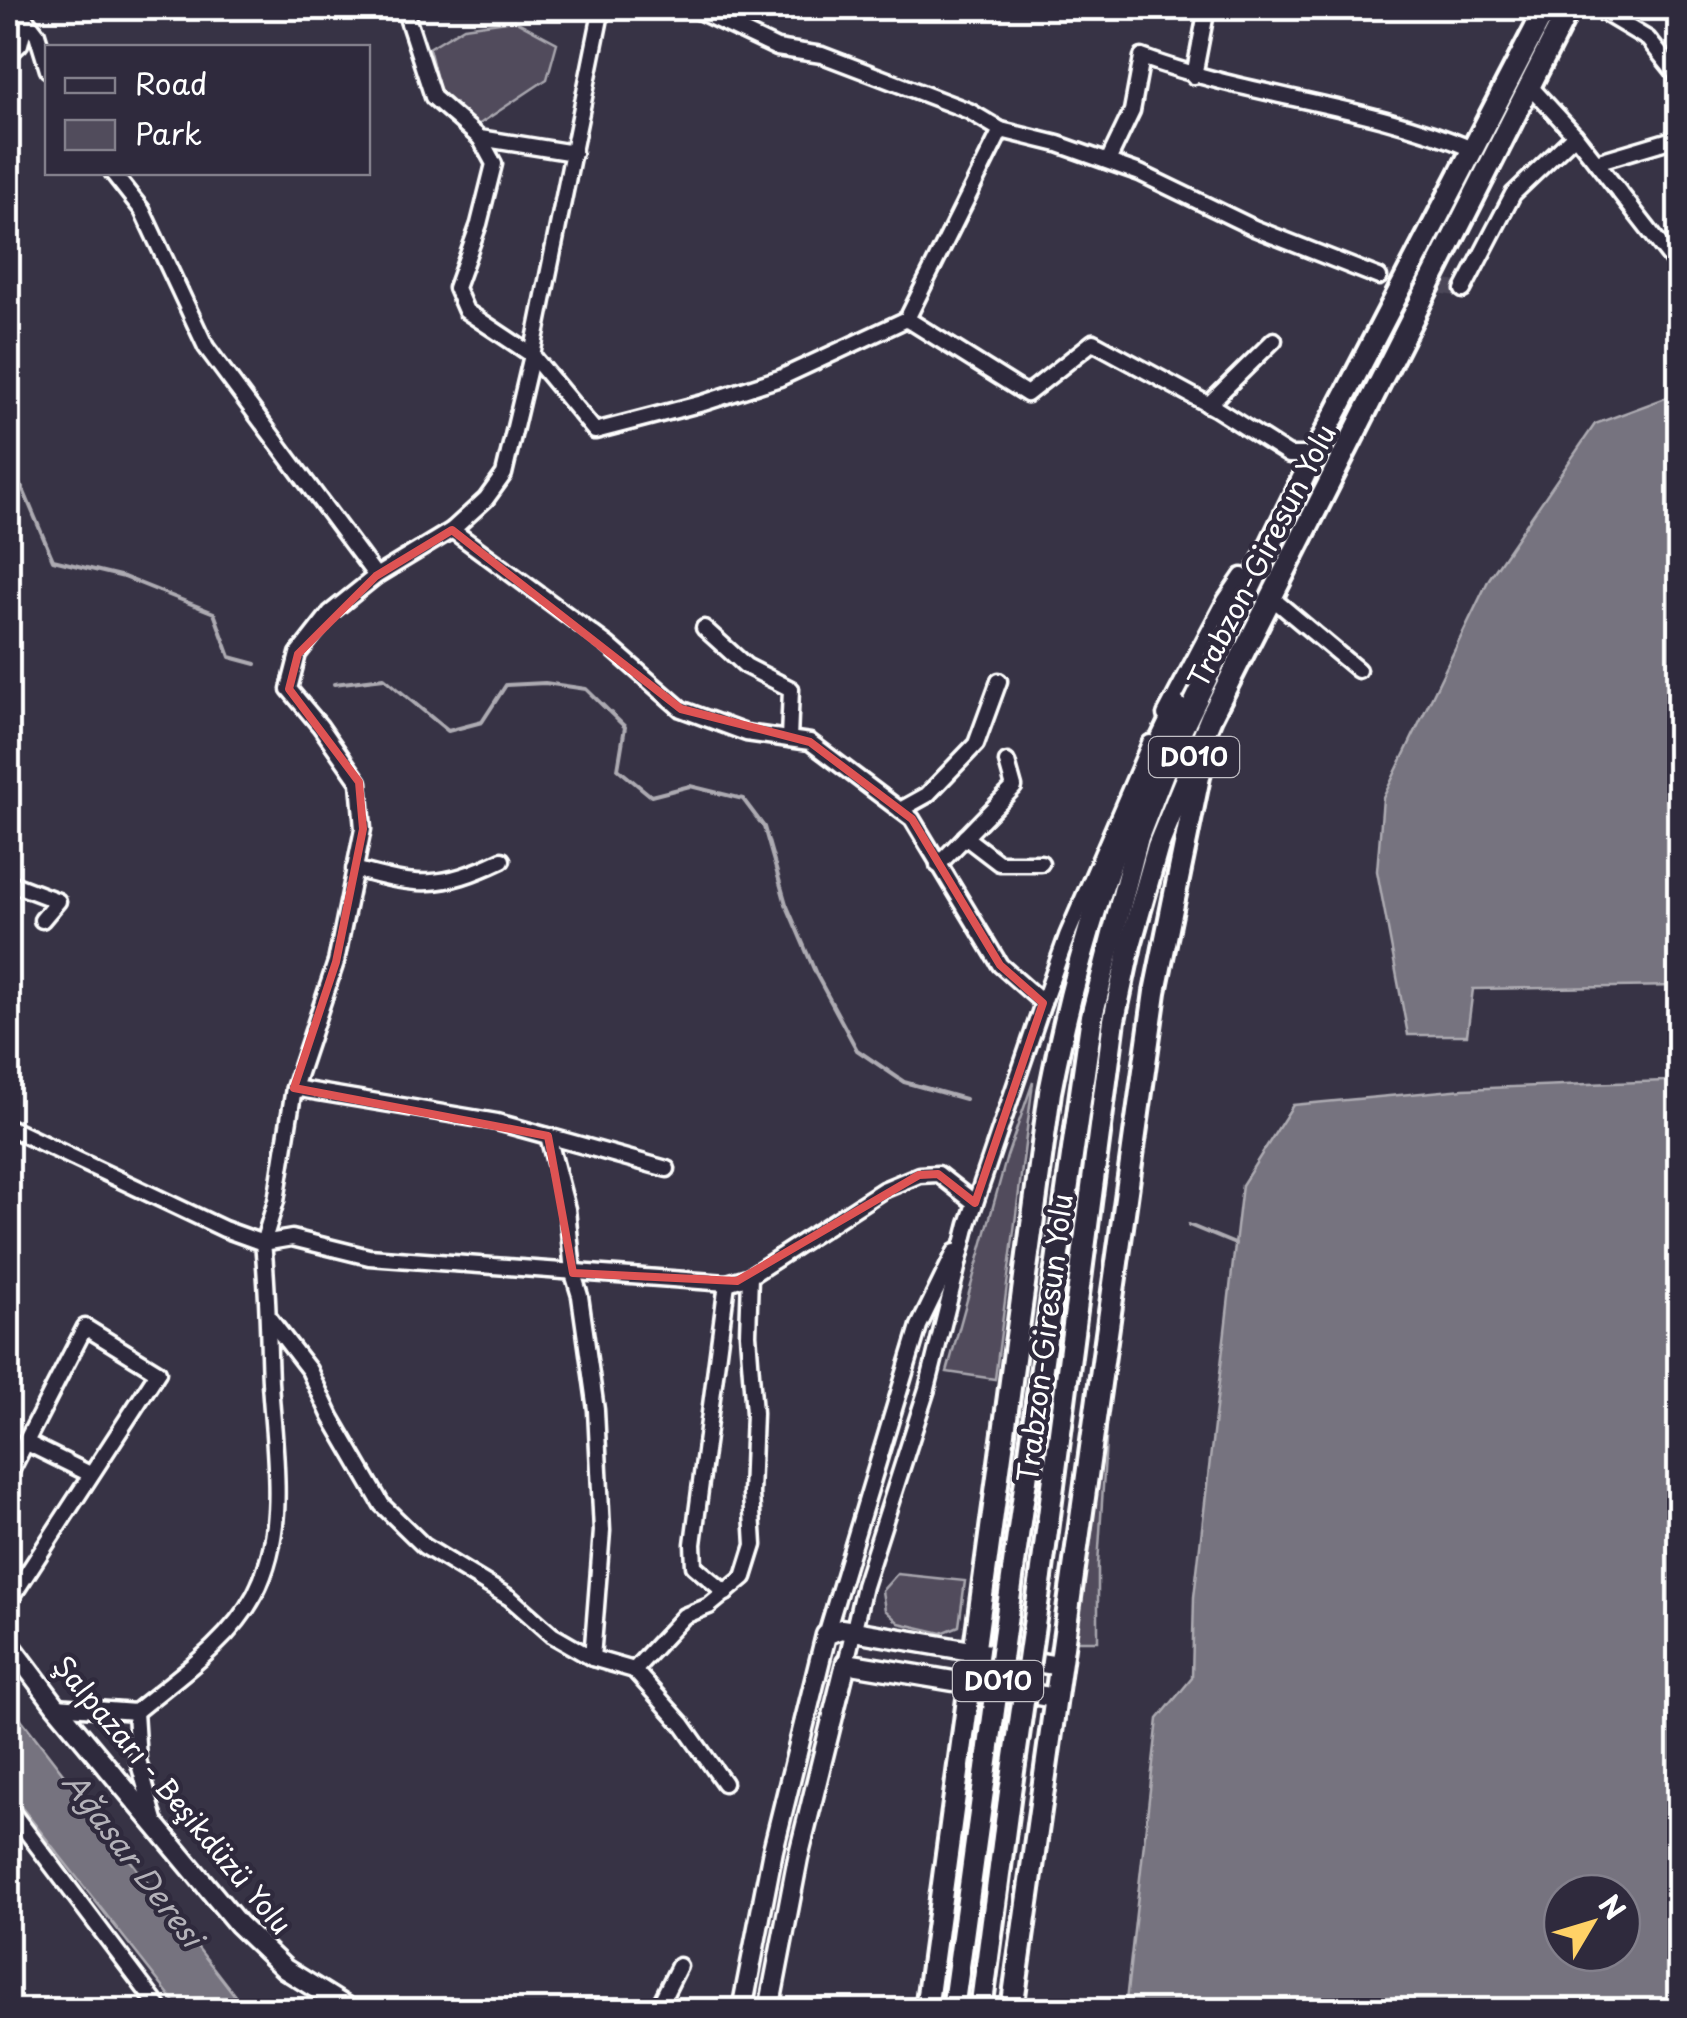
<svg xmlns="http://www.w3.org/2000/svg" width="1687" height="2018" font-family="'Playpen Sans',sans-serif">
  <rect width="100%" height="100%" fill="#373345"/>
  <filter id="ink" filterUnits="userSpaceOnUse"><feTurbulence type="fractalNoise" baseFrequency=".01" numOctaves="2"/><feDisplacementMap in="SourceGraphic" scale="20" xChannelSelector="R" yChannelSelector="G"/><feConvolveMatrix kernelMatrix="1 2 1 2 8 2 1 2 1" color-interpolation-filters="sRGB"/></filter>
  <g filter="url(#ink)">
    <!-- green -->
    <g fill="#514c5c" stroke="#a8a6ae" stroke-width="2.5">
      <polygon points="514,20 557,43 547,79 478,125 440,92 429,48 464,27"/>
      <polygon points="1033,1082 995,1379 947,1372 1007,1156"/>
      <polygon points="1107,1425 1098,1564 1098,1641 1074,1641"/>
      <polygon points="897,1574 965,1581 959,1626 942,1633 899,1623 885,1610 882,1591"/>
    </g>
    <!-- water -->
    <g fill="#76737f" stroke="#adabb2" stroke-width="2.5" fill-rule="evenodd">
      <polygon points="1679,393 1679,986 1473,989 1467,1035 1408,1035 1377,871 1383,798 1489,579 1595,424"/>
      <path d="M1679,1074V2010H1125L1158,1719L1192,1678L1194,1597L1242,1185L1293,1105L1464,1089L1665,1081ZM1562,1893H1622V1953H1562Z"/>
      <polygon points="8,1702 246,2010 181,2010 8,1790"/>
    </g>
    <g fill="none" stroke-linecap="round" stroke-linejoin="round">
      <!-- stream -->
      <g stroke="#adabb2" stroke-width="4">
        <polyline points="8,478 22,487 53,560 124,577 214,613 230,657 256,664"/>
        <polyline points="334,684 384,678 448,731 482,722 506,685 545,683 586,689 625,727 618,769 651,796 690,786 743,799 764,827 786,904 816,974 857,1050 904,1082 965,1099"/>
        <polyline points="1189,1225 1235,1244"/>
      </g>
      <!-- minor-tunnel -->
      <polyline stroke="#4b4758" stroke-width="14" stroke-dasharray="14 7" stroke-linecap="butt" points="1379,277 1463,290"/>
      <!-- minor casing -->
      <g stroke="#fff" stroke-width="21">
        <g id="minor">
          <polyline points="17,8 37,34 48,70"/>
          <polyline points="404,8 433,97 480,138 574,153"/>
          <polyline points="602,8 532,355 504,474 486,499 452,530 376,576 330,613 298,654 289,689 320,726 359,782 363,829 336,962 294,1088 276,1201 263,1243 292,1238 369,1257 727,1283 750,1276 883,1190 919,1175 938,1174 975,1203"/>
          <polyline points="692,8 777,48 822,55 969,111 1001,130 1058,144 1140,173 1254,228 1379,277"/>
          <polyline points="1596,8 1648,39 1680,79"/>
          <polyline points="8,55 20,44 26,20"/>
          <polyline points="1194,76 1207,8"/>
          <polyline points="1529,85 1575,135"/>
          <polyline points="480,138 494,164 479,224 456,288 466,311 532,355 595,431 703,403 780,378 907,319 1001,130"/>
          <path d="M1108,161L1132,111L1142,57C1249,97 1367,104 1472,149"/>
          <polyline points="1596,162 1680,137"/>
          <polyline points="112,172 142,210 206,347 376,576"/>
          <polyline points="1463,290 1513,194 1575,135 1680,270"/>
          <polyline points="907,319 1027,394 1093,342 1215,408 1289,455 1314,455"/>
          <polyline points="1208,405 1274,340"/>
          <polyline points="452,530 608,645 681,709 746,733 810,742 912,819 1000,965 1043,1003 968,1224 927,1389 864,1586 846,1663"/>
          <polyline points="1272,598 1358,670"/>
          <polyline points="704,628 746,666 791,689 789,739"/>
          <polyline points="1165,715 1225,601 1242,576"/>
          <polyline points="900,810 927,795 976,744 999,681"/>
          <polyline points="965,837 999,863 1041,863"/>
          <polyline points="938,865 1014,787 1007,762"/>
          <path d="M354,869C418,887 441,889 502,860"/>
          <polyline points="8,882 58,901 42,920"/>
          <polyline points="1043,1003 1067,936 1150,743"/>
          <polyline points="294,1088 497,1122 548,1136 567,1209 573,1273 580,1296 596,1410 602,1531 592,1658"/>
          <path d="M8,1127L224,1229L263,1243C268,1289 268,1335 270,1382C274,1452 289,1528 255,1594C229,1643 176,1678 135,1712L56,1706"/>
          <polyline points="548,1136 667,1169"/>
          <polyline points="269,1318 309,1370 331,1417 382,1505 424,1546 510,1598 552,1635 592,1658 634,1670 683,1725 724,1783"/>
          <polyline points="25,1442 90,1474"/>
          <polyline points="8,1477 85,1327 158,1372 8,1603"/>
          <polyline points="726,1593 694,1566 693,1544 727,1283"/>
          <polyline points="826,1635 919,1326 955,1252"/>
          <polyline points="634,1670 684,1616 709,1606 744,1577 754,1545 751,1494 754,1413 748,1334 750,1276"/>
          <polyline points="135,1712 138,1760 156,1824"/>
          <polyline points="8,1807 161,2010"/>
          <polyline points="657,2010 679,1966"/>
        </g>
      </g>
      <!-- major casing -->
      <g stroke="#fff" stroke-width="25">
        <g id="major">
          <polyline points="8,1642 56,1706 238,1924 285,1969 351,2010"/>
          <polyline points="742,2010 773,1850 826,1635 841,1629 854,1631 1059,1666"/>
          <polyline points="769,2010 798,1858 846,1663 1055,1698"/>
        </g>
      </g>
      <!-- highway casing -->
      <g stroke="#fff" stroke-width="28">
        <g id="highway">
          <polyline points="1013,1571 1092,1016 1138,837 1172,750 1314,455 1546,8"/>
          <polyline points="1041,1577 1114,1020 1130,945 1158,846 1211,717 1569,8"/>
          <path d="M926,2010L1050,1092C1077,952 1114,834 1177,707"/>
          <polyline points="953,2010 983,1791"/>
          <polyline points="981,2010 1010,1792"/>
          <polyline points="1012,2010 1155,992 1202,762"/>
        </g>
      </g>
      <!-- minor -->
      <use href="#minor" stroke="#2f2a3d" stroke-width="14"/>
      <!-- major -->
      <use href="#major" stroke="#2f2a3d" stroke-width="18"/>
      <!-- highway -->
      <use href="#highway" stroke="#2f2a3d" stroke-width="20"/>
      <!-- highway-bridge casing -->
      <g stroke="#fff" stroke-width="28" stroke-linecap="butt">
        <g id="highway-bridge">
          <polyline points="983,1791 1013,1571"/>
          <polyline points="1010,1792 1041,1577"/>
        </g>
      </g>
      <!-- highway-bridge -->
      <use href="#highway-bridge" stroke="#2f2a3d" stroke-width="20"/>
    </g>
  </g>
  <!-- marked area -->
  <path fill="none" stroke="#de5353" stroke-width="8" stroke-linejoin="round" d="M452,530L681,709L810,742L912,819L1000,965L1043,1003L975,1203L938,1174L919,1175L737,1281L573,1273L548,1136L294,1088L336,962L363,829L359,782L289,689L298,654L376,576Z"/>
  <g text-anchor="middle" stroke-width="9" stroke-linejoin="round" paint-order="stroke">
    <!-- shield labels -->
    <g fill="#2f2a3d" stroke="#c1bfc5" stroke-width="2.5">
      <rect x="1149" y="737" width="90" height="40" rx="8"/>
      <rect x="953" y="1661" width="90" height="40" rx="8"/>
    </g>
    <g font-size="25" font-weight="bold" fill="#fff">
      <text x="1194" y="766">D010</text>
      <text x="998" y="1690">D010</text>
    </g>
    <!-- street labels -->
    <g font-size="28" fill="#fff" stroke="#2f2a3d">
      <text transform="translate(1262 556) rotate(-63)" y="10">Trabzon-Giresun Yolu</text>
      <text transform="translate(1045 1338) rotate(-83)" y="10">Trabzon-Giresun Yolu</text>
      <text transform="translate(172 1795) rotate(50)" y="10">Şalpazarı - Beşikdüzü Yolu</text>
    </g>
    <!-- water labels -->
    <g font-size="30" font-style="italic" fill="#b4b2b9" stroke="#2f2a3d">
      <text transform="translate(132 1860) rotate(53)" y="10">Ağasar Deresi</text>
    </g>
  </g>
  <!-- margin -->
  <rect width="1687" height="2018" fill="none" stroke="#2f2a3d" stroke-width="40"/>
  <rect x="20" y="20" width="1647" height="1978" fill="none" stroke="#fff" stroke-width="4" filter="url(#ink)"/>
  <!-- legend -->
  <rect x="45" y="45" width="325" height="130" fill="#2f2a3d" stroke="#827f8b" stroke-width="2.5"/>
  <rect x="65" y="78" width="50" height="15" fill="#2f2a3d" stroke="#827f8b" stroke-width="2.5"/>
  <text x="135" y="95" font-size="30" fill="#ffffff">Road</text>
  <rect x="65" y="120" width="50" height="30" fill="#514c5c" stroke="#827f8b" stroke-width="2.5"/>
  <text x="135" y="145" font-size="30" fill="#ffffff">Park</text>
  <!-- north arrow -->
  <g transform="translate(1592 1923) rotate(52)"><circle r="48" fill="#2f2a3d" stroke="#827f8b" stroke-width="2.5"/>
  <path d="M0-8L18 38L0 25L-18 38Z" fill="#ffd166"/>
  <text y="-15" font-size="28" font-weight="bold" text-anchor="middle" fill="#ffffff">N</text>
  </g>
</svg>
